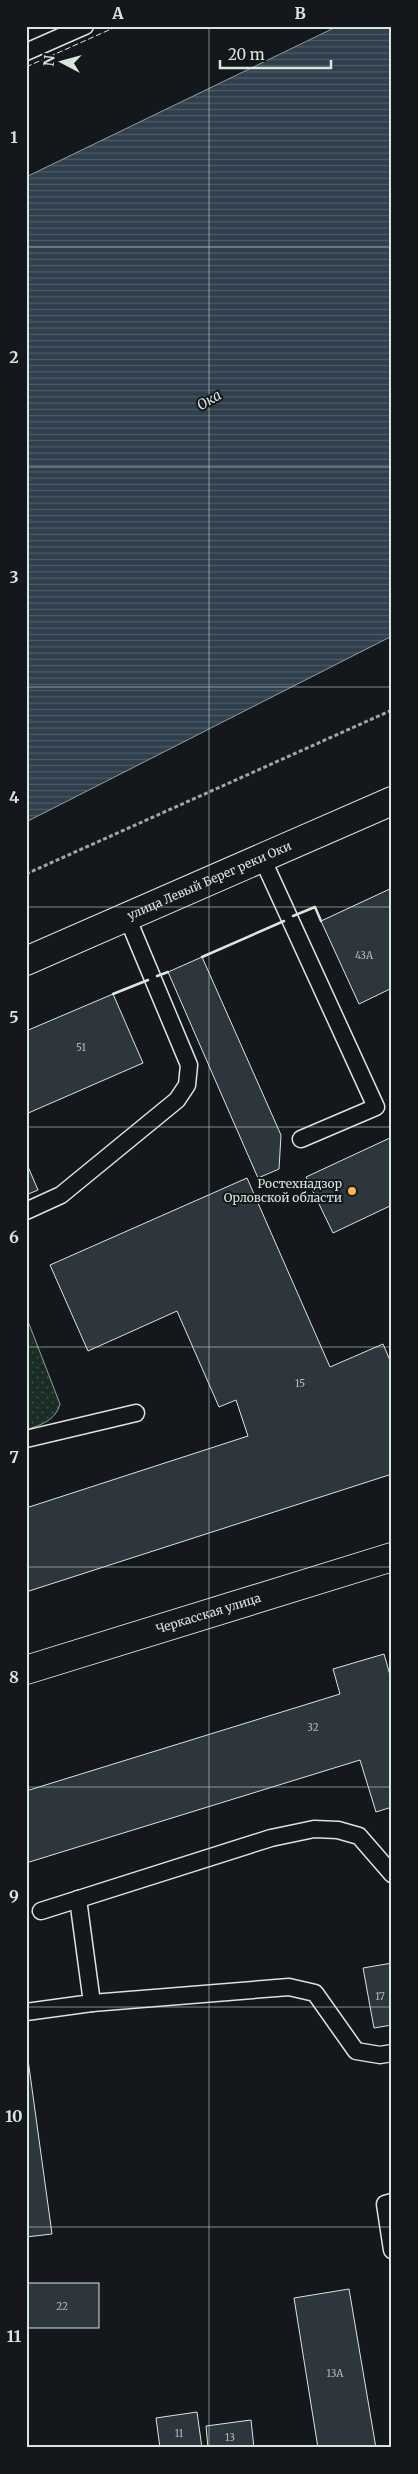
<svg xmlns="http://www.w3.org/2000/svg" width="418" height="2474" font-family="Merriweather,serif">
  <defs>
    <pattern id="grass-dots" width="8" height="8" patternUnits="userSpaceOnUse" patternTransform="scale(1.25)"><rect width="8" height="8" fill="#1a2d24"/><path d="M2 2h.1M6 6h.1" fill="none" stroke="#3b4b43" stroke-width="1.8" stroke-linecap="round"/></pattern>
    <pattern id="water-rules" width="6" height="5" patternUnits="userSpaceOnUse" patternTransform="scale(1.25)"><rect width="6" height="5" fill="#2f3f4d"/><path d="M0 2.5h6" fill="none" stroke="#4c5b66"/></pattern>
  </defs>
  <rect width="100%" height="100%" fill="#14181c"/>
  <!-- grass -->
  <path fill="url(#grass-dots)" stroke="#939e99" d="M26,1316L60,1404C55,1421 42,1424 26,1430Z"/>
  <!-- water -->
  <polygon fill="url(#water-rules)" stroke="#939e99" points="338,26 392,26 392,636 26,822 26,177"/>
  <!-- building -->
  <g fill="#2c363c" stroke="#d8e6dc">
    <polygon points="392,888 392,988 359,1004 321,921"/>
    <polygon points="202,957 281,1135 279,1169 258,1178 168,972"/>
    <polygon points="113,994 143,1063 26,1114 26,1031"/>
    <polygon points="392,1137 392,1205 333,1233 306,1177"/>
    <polygon points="26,1162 38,1190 26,1195"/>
    <polygon points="247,1178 330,1367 383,1344 392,1365 392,1474 26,1592 26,1508 248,1436 236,1400 219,1407 177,1311 88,1351 50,1265"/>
    <polygon points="384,1654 392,1682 392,1807 376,1812 360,1760 26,1863 26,1791 340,1694 333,1669"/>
    <polygon points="392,1963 392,2025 374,2028 363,1968"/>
    <polygon points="26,2045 52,2234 26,2237"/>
    <rect x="26" y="2283" width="73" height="45"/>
    <polygon points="349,2289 376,2448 318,2448 294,2298"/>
    <polygon points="197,2412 202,2448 160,2448 156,2418"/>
    <polygon points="251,2420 254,2448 208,2448 206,2426"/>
  </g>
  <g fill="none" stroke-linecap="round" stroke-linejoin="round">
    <!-- service casing -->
    <g stroke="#d8e6dc" stroke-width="19">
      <g id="service">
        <polyline points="26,52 85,26"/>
        <polyline points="262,858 376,1107 301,1139"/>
        <polyline points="26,1211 61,1195 177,1100 187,1085 189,1065 127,917"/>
        <polyline points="26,1439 136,1413"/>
        <polyline points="41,1911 271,1838 314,1829 338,1830 359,1836 392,1874"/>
        <polyline points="92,2003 289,1987 315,1993 356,2051 380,2055 392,2053"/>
        <polyline points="26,2012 92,2003 78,1899"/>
        <polyline points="392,2202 385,2204 392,2250"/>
      </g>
    </g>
    <!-- minor casing -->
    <g stroke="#d8e6dc" stroke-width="30">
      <g id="minor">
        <path id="s1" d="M26,961L392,801"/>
        <path id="s2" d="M26,1670L392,1557"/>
      </g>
    </g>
    <!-- path -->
    <polyline stroke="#9da8a2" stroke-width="3" stroke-dasharray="4 2.5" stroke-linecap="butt" points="26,874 392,710"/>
    <!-- service -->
    <use href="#service" stroke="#14181c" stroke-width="16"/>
    <!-- minor -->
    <use href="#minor" stroke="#14181c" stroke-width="28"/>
    <!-- fence -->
    <polyline stroke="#d8e6dc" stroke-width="1" stroke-dasharray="6 2.5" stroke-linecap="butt" points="26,67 118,26"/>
    <!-- wall -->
    <g stroke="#d8e6dc" stroke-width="2.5">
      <polyline points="293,916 315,907 321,921"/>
      <polyline points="202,957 284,921"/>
      <polyline points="157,976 168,972"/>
      <polyline points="113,994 148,980"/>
    </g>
  </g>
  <!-- grid -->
  <path fill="none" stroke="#d8e6dc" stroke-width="1" stroke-opacity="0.55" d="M209,26V2448M26,247H392M26,467H392M26,687H392M26,907H392M26,1127H392M26,1347H392M26,1567H392M26,1787H392M26,2007H392M26,2227H392"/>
  <!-- markers -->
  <circle fill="#ffb74d" stroke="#14181c" stroke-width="2" cx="352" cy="1191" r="5"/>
  <g text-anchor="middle" stroke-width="4" stroke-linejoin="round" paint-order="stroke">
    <!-- number labels -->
    <g font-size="10" fill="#adbab4">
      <text x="364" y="959">43А</text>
      <text x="81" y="1051">51</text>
      <text x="300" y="1387">15</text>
      <text x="313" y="1731">32</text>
      <text x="380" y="2000">17</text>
      <text x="62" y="2310">22</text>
      <text x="335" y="2377">13А</text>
      <text x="179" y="2437">11</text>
      <text x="230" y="2441">13</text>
    </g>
    <!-- street labels -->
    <g font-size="12" fill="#d8e6dc" stroke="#14181c">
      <text dy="4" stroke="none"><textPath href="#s1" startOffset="200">улица Левый Берег реки Оки</textPath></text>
      <text dy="4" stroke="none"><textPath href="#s2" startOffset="191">Черкасская улица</textPath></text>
    </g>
    <!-- poi labels -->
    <g font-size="12" fill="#d8e6dc" stroke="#14181c" text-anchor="end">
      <text x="342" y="1188">Ростехнадзор<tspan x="342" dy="14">Орловской области</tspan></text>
    </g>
    <!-- water labels -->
    <g font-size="14" font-style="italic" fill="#d8e6dc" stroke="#14181c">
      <text transform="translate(209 400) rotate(-30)" y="5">Ока</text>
    </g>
  </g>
  <!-- border -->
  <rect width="418" height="2474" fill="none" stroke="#14181c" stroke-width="55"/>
  <!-- north arrow -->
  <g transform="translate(62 62) rotate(276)" stroke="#14181c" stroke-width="4" paint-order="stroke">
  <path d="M0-4L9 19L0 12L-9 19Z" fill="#d8e6dc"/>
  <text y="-8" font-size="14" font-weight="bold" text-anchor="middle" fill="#d8e6dc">N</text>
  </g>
  <!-- scale -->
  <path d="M220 60v8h111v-8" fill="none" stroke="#d8e6dc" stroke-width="2.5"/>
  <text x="228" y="60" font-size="15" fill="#d8e6dc" stroke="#14181c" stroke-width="4" paint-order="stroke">20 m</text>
  <rect x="28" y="28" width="362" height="2418" fill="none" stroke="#d8e6dc" stroke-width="2"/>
  <g font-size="16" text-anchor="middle" font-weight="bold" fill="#d8e6dc">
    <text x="118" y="19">A</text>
    <text x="300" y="19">B</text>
    <text x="14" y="143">1</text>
    <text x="14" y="363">2</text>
    <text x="14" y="583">3</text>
    <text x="14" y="803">4</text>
    <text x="14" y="1023">5</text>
    <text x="14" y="1243">6</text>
    <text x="14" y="1463">7</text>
    <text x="14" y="1683">8</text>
    <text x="14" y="1902">9</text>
    <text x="14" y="2122">10</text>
    <text x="14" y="2342">11</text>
  </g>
</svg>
